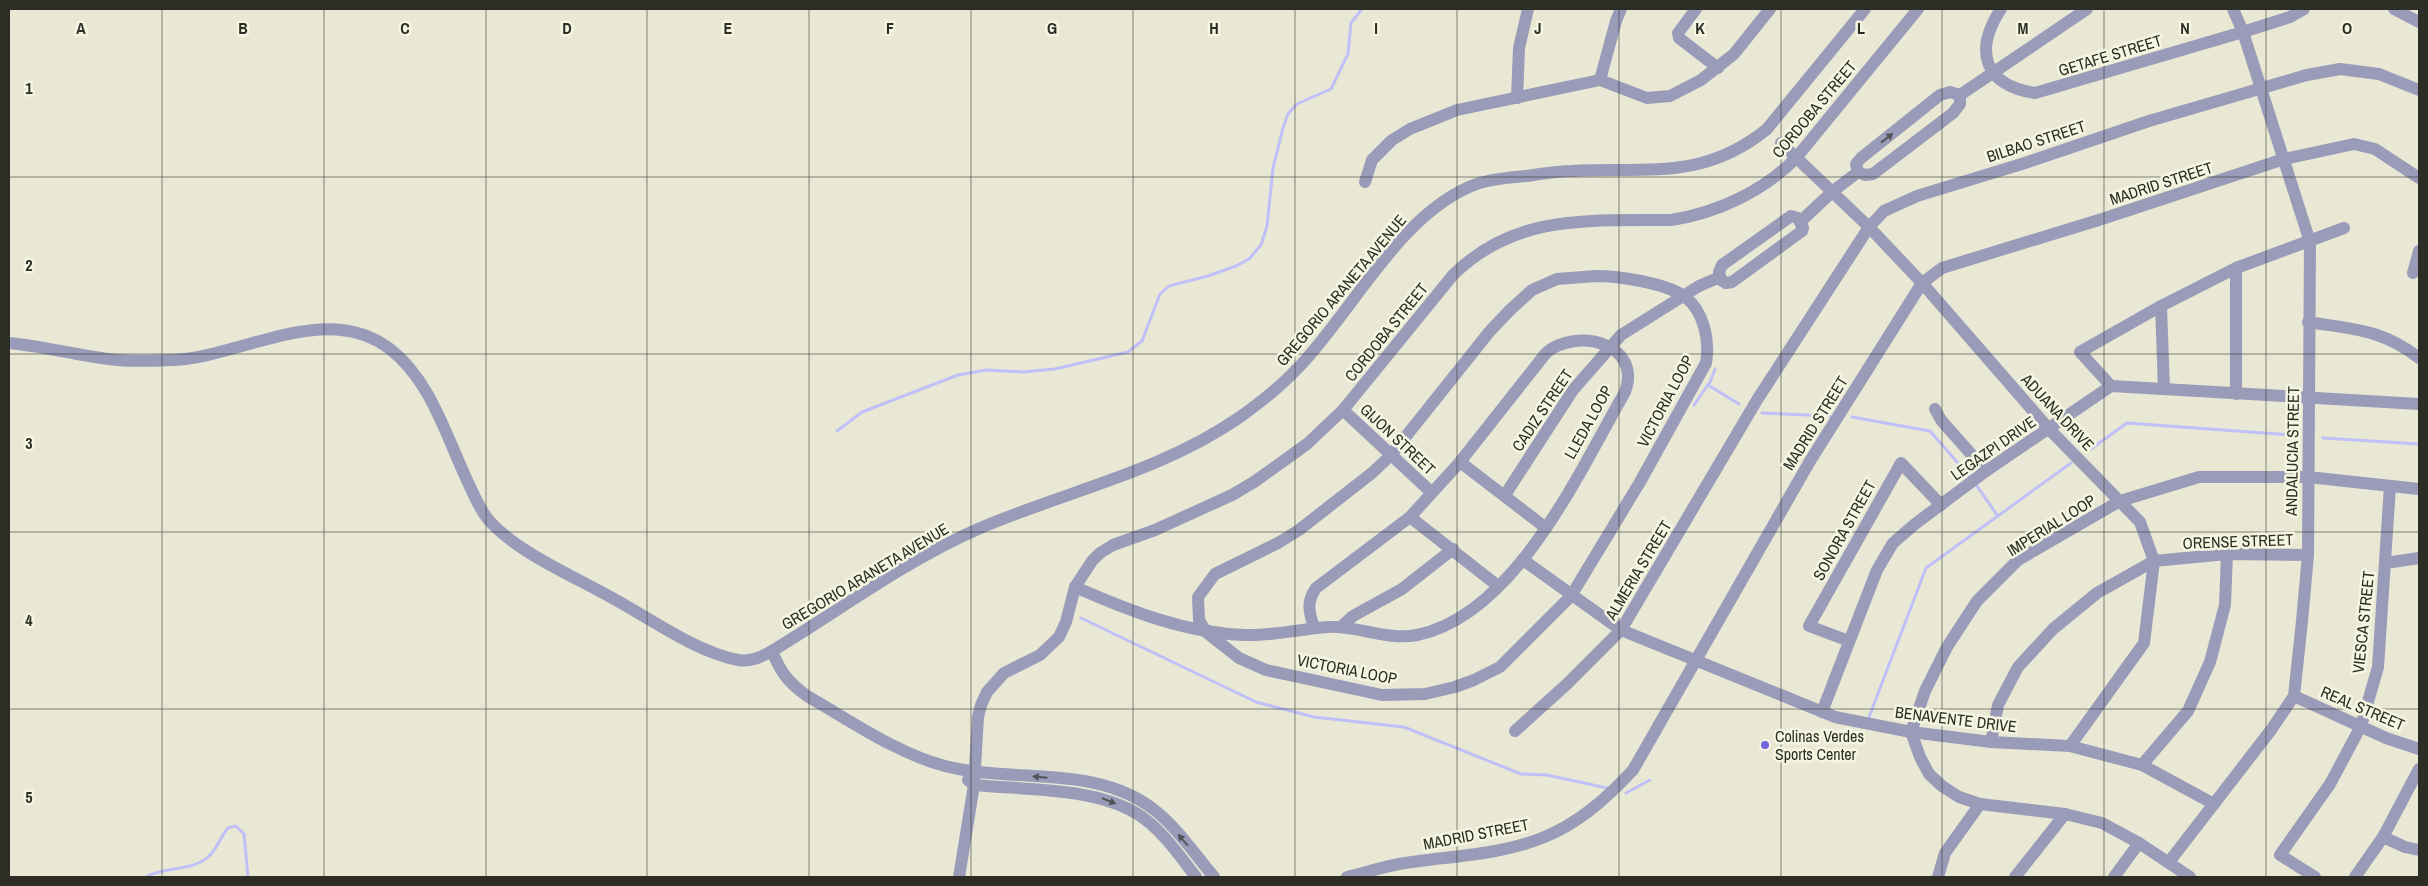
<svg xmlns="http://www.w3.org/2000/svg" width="2428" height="886" font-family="'Archivo Narrow',sans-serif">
  <rect width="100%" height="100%" fill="#e8e8d4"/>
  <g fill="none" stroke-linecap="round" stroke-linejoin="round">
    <!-- stream -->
    <g stroke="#bfc0f7" stroke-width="3">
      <polyline points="1708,385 1739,404"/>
      <polyline points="1694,405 1710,382 1715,369"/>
      <polyline points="1762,413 1830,416"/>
      <polyline points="1852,417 1930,431 1971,478"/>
      <polyline points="837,431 862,412 958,375 986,370 1023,372 1055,369 1128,352 1142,341 1160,294 1169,286 1208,276 1236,266 1249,259 1261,245 1267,226 1273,168 1283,128 1288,114 1297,104 1331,89 1348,54 1351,23 1362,9"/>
      <polyline points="2323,438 2419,444"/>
      <polyline points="2091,449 2127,423 2293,435"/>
      <polyline points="1975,483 1997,515"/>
      <polyline points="1081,618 1256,702 1314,717 1404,727 1521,774 1547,775 1607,788"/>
      <polyline points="1869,717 1926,568 2071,463"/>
      <polyline points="1626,793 1650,780"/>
      <path d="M146,877C165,866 191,872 208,857C217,850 220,837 228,828L236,826L244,834L248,877"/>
    </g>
    <!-- minor -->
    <g stroke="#9a9bb9" stroke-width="12">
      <polyline points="1696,9 1678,33 1679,38 1718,68"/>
      <path d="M2001,9C1974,50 1983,85 2035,93L2243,32L2290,17L2304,9"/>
      <polyline points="2394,9 2419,22"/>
      <polyline points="1600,80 1616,21 1621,9"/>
      <polyline points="1960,95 2087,9"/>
      <polyline points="1517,98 1519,48 1528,9"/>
      <polyline points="1781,143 1869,227 1922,283 2049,429 2140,522 2154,561 2144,643 2070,746"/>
      <polyline points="1858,172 1856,164 1861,158 1940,95 1950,92 1960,95"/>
      <polyline points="1858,172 1865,175 1873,174 1953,113 1960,104 1960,95"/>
      <polyline points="1365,182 1372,160 1392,140 1410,129 1457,110 1600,80 1647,98 1670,96 1701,80 1734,54 1770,9"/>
      <polygon points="1791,216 1798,218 1803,228 1802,231 1732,282 1726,283 1721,280 1719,272 1722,265"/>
      <polyline points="1800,222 1832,192 1858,172"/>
      <polyline points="2236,268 2236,394"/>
      <polyline points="2413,273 2419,251"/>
      <path d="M1596,276C1618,276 1667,283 1685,297C1704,311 1710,341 1706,363L1640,482L1571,596L1500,667L1474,680L1455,687L1425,694L1382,695L1266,670L1239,658L1206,632L1199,620L1198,597L1215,574L1278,543L1299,530L1372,473L1391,455L1490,331L1510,310L1532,290L1557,279Z"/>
      <polyline points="2161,306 2164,389"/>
      <path d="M2308,322C2352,329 2382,329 2419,358"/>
      <path d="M9,343C42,346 75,355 108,359C129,362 152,361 173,360C242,357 326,300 390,349C430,380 445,433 466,478C472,491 478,506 487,518C515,552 576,577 614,599C651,619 696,652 738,660C751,662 761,657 772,651C840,610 905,561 978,529C1066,491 1159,473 1240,417C1261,402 1281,386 1298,368C1351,313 1398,218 1469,187C1487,179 1507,178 1526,176C1541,174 1557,171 1572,171C1647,167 1703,181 1767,129L1865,9"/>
      <polyline points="2111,386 2080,352 2161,306 2236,268 2344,228"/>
      <polyline points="1935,409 1941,420 1986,471"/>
      <polyline points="1343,410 1431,492"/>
      <polyline points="1460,462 1546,528"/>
      <polyline points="1505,495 1573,390 1621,335 1699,286 1720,277"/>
      <polyline points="1410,517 1498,586"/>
      <polyline points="1523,560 1621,630 1835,717 1911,732 1991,742 2070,746 2142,765 2214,804"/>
      <polyline points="2386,563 2419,558"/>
      <path d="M1075,587C1130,611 1185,633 1245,635C1272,636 1300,629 1328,627C1357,625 1387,641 1417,635C1515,615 1579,472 1625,392C1643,343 1576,327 1546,353L1460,462L1410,517L1316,588C1306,602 1309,612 1314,628"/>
      <polyline points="1342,626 1353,616 1402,589 1453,549"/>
      <polyline points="1849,641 1809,626 1901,463 1941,505"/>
      <path d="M772,651C781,673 788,682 807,696C851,721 896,753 945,766C1015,784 1098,763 1157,812C1179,830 1196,856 1214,877"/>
      <polyline points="2294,696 2386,738 2419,749"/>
      <polyline points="1822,712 1877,570 1893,543 1915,524 1986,471 2111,386 2419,404"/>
      <polyline points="1515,731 1567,684 1621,630 1757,400 1869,227 1884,211 1917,196 2025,163 2149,121 2307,75 2340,69 2379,74 2419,90"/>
      <polyline points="1991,742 1998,705 2018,667 2053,629 2097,593 2154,561 2227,554 2308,555"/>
      <polyline points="2142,765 2188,711 2210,662 2225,605 2227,554"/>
      <path d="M968,780L974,785C1025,790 1092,787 1136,813C1161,828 1179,855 1196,877"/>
      <polyline points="2383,837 2405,847 2419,850"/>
      <polyline points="2169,862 2271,730 2294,696 2302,621 2308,555 2310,242 2243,32 2233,9"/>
      <path d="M959,877L974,785L978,717L981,705L987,692L1004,673L1040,655L1059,637L1066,622L1075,587L1092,561L1100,553L1113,545L1155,530L1232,495L1254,482L1307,444L1343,410L1453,275C1516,213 1590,221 1671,220C1717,213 1764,191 1796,158L1918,9"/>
      <path d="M1347,877C1364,873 1382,867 1399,864C1446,856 1497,856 1542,838C1578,824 1607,798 1633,770L1810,461L1922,283L1942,268L2102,219L2284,159L2354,144L2375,149L2419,178"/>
      <polyline points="1938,877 1945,853 1980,804"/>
      <polyline points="2015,877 2065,814"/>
      <polyline points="2114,877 2139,843"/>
      <polyline points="2190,877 2139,843 2102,823 2065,814 1980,804 1959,797 1942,786 1929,774 1920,757 1911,732 1925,691 1947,647 1977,601 2018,560 2120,501 2199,477 2308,477 2419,489"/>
      <polyline points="2315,877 2280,855 2330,784 2361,726 2378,667 2390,486"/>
      <polyline points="2355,877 2383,837 2419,769"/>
    </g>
  </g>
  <!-- one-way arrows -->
  <defs><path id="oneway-solid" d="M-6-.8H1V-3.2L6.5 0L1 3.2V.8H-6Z" transform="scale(1.25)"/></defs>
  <g fill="#535459">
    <use href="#oneway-solid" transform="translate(1887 138) rotate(-38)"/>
    <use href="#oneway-solid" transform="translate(1040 777) rotate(-175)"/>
    <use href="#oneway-solid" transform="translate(1109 801) rotate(22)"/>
    <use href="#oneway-solid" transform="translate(1183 840) rotate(-131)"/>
  </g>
  <!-- grid -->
  <path fill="none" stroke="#2d2d26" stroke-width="1" stroke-opacity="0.55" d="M162,9V877M324,9V877M486,9V877M647,9V877M809,9V877M971,9V877M1133,9V877M1295,9V877M1457,9V877M1619,9V877M1781,9V877M1942,9V877M2104,9V877M2266,9V877M9,177H2419M9,354H2419M9,532H2419M9,709H2419"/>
  <!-- markers -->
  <circle fill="#7266e1" stroke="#f5f6e1" stroke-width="2" cx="1765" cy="745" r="5"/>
  <g text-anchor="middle" stroke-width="5" stroke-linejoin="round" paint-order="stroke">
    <!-- street labels -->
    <g font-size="16" fill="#2d2d26" stroke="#f5f6e1">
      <text transform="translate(2110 55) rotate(-17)" y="6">GETAFE STREET</text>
      <text transform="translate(1814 109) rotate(-50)" y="6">CORDOBA STREET</text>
      <text transform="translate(2036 141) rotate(-18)" y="6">BILBAO STREET</text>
      <text transform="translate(2161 183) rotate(-18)" y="6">MADRID STREET</text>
      <text transform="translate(1341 290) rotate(-50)" y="6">GREGORIO ARANETA AVENUE</text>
      <text transform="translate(1386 332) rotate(-51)" y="6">CORDOBA STREET</text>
      <text transform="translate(1665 401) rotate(-62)" y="6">VICTORIA LOOP</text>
      <text transform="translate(1542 410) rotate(-56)" y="6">CADIZ STREET</text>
      <text transform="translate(2058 412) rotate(47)" y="6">ADUANA DRIVE</text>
      <text transform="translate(1588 422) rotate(-61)" y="6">LLEDA LOOP</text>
      <text transform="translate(1815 423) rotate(-58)" y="6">MADRID STREET</text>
      <text transform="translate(1398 439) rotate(43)" y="6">GIJON STREET</text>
      <text transform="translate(1993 448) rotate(-35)" y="6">LEGAZPI DRIVE</text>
      <text transform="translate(2292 451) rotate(-89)" y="6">ANDALUCIA STREET</text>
      <text transform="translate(2051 525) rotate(-32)" y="6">IMPERIAL LOOP</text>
      <text transform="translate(1844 530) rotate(-61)" y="6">SONORA STREET</text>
      <text transform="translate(2238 541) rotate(-2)" y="6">ORENSE STREET</text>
      <text transform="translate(1638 570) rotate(-59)" y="6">ALMERIA STREET</text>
      <text transform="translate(865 576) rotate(-31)" y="6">GREGORIO ARANETA AVENUE</text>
      <text transform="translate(2363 622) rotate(-84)" y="6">VIESCA STREET</text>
      <text transform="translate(1347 669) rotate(11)" y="6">VICTORIA LOOP</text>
      <text transform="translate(2363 708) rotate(23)" y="6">REAL STREET</text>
      <text transform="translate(1956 719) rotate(7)" y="6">BENAVENTE DRIVE</text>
      <text transform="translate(1476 834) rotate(-11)" y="6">MADRID STREET</text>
    </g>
    <!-- poi labels -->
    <g font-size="16" fill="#2d2d26" stroke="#f5f6e1" text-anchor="start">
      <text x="1775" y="742">Colinas Verdes<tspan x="1775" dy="18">Sports Center</tspan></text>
    </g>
  </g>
  <g font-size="16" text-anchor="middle" font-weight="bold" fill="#2d2d26" stroke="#f5f6e1" stroke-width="5" stroke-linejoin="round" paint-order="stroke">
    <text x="81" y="34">A</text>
    <text x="243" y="34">B</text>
    <text x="405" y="34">C</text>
    <text x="567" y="34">D</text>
    <text x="728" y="34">E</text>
    <text x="890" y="34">F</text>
    <text x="1052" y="34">G</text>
    <text x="1214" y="34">H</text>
    <text x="1376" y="34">I</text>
    <text x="1538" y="34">J</text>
    <text x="1700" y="34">K</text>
    <text x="1861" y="34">L</text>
    <text x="2023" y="34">M</text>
    <text x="2185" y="34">N</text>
    <text x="2347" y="34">O</text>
    <text x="29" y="94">1</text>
    <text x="29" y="271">2</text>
    <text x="29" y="449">3</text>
    <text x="29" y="626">4</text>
    <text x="29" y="803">5</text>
  </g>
  <!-- border -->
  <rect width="2428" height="886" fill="none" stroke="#2d2d26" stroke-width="20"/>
</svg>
